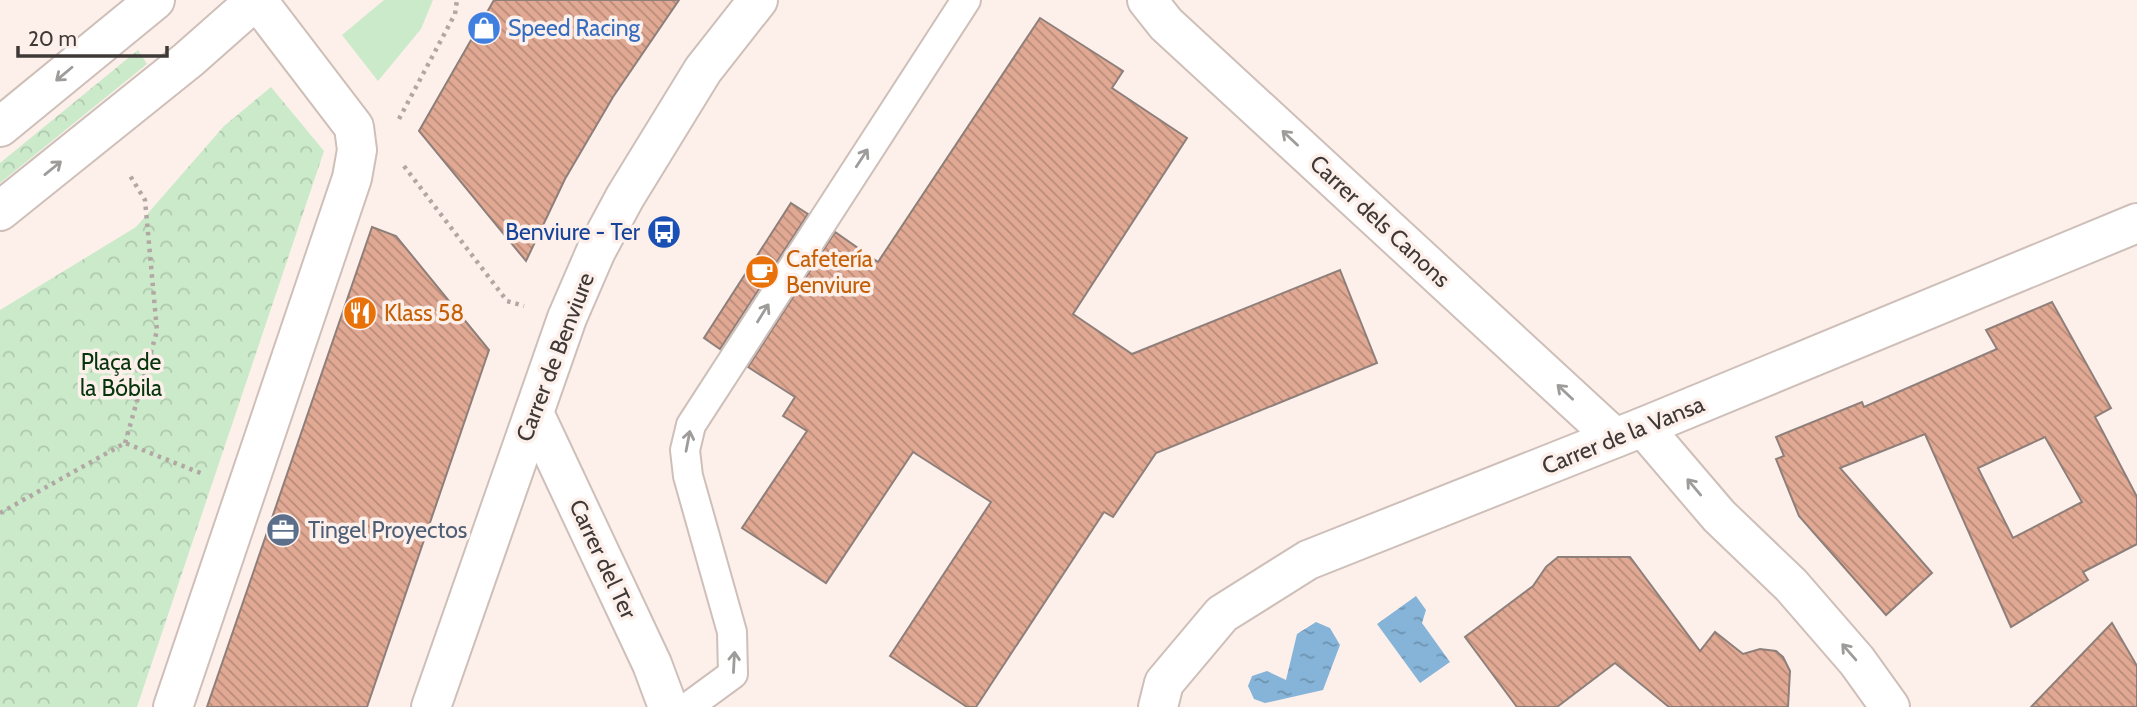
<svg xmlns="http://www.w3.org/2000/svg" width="2137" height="707" font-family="Cabin,sans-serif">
  <defs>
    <pattern id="forest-crowns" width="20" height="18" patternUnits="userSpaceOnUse" patternTransform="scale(1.75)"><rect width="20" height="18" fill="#cbeaca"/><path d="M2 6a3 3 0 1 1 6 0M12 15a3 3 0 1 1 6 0" fill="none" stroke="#afc9ae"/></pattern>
    <pattern id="water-ripples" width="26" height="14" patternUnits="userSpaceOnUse" patternTransform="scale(1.75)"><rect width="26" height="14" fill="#85b4d8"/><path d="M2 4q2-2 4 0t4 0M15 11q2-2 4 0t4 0" fill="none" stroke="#6e93b0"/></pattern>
    <pattern id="building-back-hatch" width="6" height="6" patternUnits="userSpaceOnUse" patternTransform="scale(1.75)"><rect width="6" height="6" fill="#e1a993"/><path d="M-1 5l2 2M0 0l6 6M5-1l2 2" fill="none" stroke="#b88b79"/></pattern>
  </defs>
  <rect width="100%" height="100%" fill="#fdf0eb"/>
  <!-- grass -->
  <polygon fill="#cbeaca" points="384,0 433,0 421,29 378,81 342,35"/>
  <!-- forest -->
  <g fill="url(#forest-crowns)">
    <polygon points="138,50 147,64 0,183 0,163"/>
    <polygon points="271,87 324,151 137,707 0,707 0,310 136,227 224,126"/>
  </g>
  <!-- water -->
  <g fill="url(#water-ripples)">
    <polygon points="1416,596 1426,610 1422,623 1450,662 1420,683 1377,624"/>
    <polygon points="1316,622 1330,628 1340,645 1323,690 1265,703 1254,699 1248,686 1252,676 1267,671 1286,680 1297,634"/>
  </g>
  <!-- building -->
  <g fill="url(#building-back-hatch)" stroke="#8e7f7a" stroke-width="2" fill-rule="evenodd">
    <polygon points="494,0 679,0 613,97 565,179 526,261 419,131"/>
    <polygon points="1040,18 1123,71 1112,88 1187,138 1073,314 1132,354 1340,270 1377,363 1156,453 1113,517 1104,512 976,707 967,707 890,656 991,502 913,452 826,583 742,528 807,431 783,416 795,397 748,367 835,232 878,262"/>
    <polygon points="791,203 808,214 720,349 704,338"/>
    <polygon points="372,227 396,236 489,350 423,543 367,707 207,707"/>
    <path d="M2052,302L2111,408L2095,417L2137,497V544L2083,572L2088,580L2011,627L1925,434L1840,468L1932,573L1886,615L1799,516L1776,459L1784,456L1776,437L1862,402L1864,407L1997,349L1986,330ZM2045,437L2082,502L2013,538L1978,468Z"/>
    <polygon points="1558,557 1630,557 1700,651 1715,632 1743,654 1760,649 1776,651 1783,657 1790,671 1788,707 1669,707 1615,663 1557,707 1517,707 1465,637 1533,586 1546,567"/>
    <polygon points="2112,623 2137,666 2137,707 2031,707"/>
  </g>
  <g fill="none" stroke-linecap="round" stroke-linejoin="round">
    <!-- service casing -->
    <g stroke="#cebfb9" stroke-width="32">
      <polyline id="service" points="688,707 733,674 732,632 688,476 685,450 691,425 966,0"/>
    </g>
    <!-- minor casing -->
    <g stroke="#cebfb9" stroke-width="42">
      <g id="minor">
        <polyline points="1147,0 1166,24 1615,438"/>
        <polyline points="0,127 155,0"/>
        <polyline points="0,211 188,60 256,0"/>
        <polyline points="534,413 652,664 668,707"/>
        <polyline points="1643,427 1719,516 1791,585 1857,661 1890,707"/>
        <polyline points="173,707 352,178 357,150 354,127 257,0"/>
        <polyline points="431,707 567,318 596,251 625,197 703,70 758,0"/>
        <polyline points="1158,707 1164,683 1222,614 1308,560 1643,427 2137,223"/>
      </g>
    </g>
    <!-- path -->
    <g stroke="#b2a7a4" stroke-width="4.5" stroke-dasharray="3.5 5" stroke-linecap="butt">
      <polyline points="399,119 455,14 457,0"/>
      <polyline points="404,166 507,301 524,306"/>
      <polyline points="125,443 157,331 145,200 129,174"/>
      <polyline points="0,513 125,443 203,474"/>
    </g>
    <!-- service -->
    <use href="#service" stroke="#fff" stroke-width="28"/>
    <!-- minor -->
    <use href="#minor" stroke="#fff" stroke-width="38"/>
  </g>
  <!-- one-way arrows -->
  <defs><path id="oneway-shaft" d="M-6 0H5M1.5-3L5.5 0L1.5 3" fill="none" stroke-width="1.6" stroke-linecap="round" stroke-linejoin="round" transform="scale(1.75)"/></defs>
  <g stroke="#9e9c9a">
    <use href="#oneway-shaft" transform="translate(64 74) rotate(140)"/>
    <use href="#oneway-shaft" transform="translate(1290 138) rotate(-137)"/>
    <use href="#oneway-shaft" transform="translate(862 158) rotate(-57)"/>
    <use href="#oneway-shaft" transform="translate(53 168) rotate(-39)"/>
    <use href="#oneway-shaft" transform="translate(763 313) rotate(-58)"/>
    <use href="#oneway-shaft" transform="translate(1565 392) rotate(-137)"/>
    <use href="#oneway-shaft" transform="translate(688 441) rotate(-79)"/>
    <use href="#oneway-shaft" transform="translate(1694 487) rotate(-130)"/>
    <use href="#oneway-shaft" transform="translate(1849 652) rotate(-131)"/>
    <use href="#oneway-shaft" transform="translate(734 662) rotate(-87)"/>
  </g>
  <!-- icons -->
  <defs>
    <g id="shop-disc" transform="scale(1.75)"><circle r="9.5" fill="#3f7fe0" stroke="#fdf0eb"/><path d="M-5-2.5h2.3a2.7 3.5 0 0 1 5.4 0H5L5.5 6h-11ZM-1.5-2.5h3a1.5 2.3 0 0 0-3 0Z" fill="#fff"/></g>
    <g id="bus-disc" transform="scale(1.75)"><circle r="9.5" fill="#1a4fb4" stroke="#fdf0eb"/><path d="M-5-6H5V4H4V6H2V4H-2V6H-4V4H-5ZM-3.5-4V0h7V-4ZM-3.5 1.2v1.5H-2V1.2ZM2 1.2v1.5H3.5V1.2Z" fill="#fff"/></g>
    <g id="cafe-disc" transform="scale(1.75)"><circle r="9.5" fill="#e8710a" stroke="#fdf0eb"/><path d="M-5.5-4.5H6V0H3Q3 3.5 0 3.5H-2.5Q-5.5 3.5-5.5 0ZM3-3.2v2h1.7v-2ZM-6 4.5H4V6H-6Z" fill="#fff"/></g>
    <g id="restaurant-disc" transform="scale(1.75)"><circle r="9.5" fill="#e8710a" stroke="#fdf0eb"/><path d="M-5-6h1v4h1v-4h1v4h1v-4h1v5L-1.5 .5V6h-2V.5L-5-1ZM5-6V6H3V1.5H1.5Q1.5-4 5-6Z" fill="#fff"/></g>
    <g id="office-disc" transform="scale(1.75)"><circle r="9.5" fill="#5c6f8a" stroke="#fdf0eb"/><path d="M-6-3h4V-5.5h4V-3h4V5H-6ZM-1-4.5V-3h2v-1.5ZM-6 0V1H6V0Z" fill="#fff"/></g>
  </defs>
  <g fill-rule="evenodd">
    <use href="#shop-disc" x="484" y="28"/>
    <use href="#bus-disc" x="664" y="232"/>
    <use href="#cafe-disc" x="762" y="272"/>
    <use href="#restaurant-disc" x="360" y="313"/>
    <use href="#office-disc" x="283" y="530"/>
  </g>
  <g text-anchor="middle" stroke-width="7" stroke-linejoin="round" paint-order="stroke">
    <!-- shop labels -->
    <g font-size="23" fill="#366cbe" stroke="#fdf0eb" text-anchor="start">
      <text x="508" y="36">Speed Racing</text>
    </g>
    <!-- street labels -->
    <g font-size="23" fill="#3e3836" stroke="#fdf0eb">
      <text transform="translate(1380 221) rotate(43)" y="8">Carrer dels Canons</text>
      <text transform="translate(555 357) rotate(-69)" y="8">Carrer de Benviure</text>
      <text transform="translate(1623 435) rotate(-22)" y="8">Carrer de la Vansa</text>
      <text transform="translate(603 559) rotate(65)" y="8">Carrer del Ter</text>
    </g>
    <!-- transit labels -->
    <g font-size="23" fill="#164399" stroke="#fdf0eb" text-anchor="end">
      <text x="640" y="240">Benviure - Ter</text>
    </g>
    <!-- food labels -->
    <g font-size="23" fill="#c56008" stroke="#fdf0eb" text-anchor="start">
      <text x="786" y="267">Cafetería<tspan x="786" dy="26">Benviure</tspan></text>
      <text x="384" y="321">Klass 58</text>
    </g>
    <!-- park labels -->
    <g font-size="23" fill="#06340c" stroke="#fdf0eb">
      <text x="121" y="370">Plaça de<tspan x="121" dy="26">la Bóbila</tspan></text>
    </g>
    <!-- service labels -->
    <g font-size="23" fill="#4e5e75" stroke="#fdf0eb" text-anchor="start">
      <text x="308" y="538">Tingel Proyectos</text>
    </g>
  </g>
  <!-- scale -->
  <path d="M18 46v10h149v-10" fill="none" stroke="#3e3836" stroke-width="3.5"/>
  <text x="28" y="46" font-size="21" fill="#3e3836" stroke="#fdf0eb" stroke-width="5" paint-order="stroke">20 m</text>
</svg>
